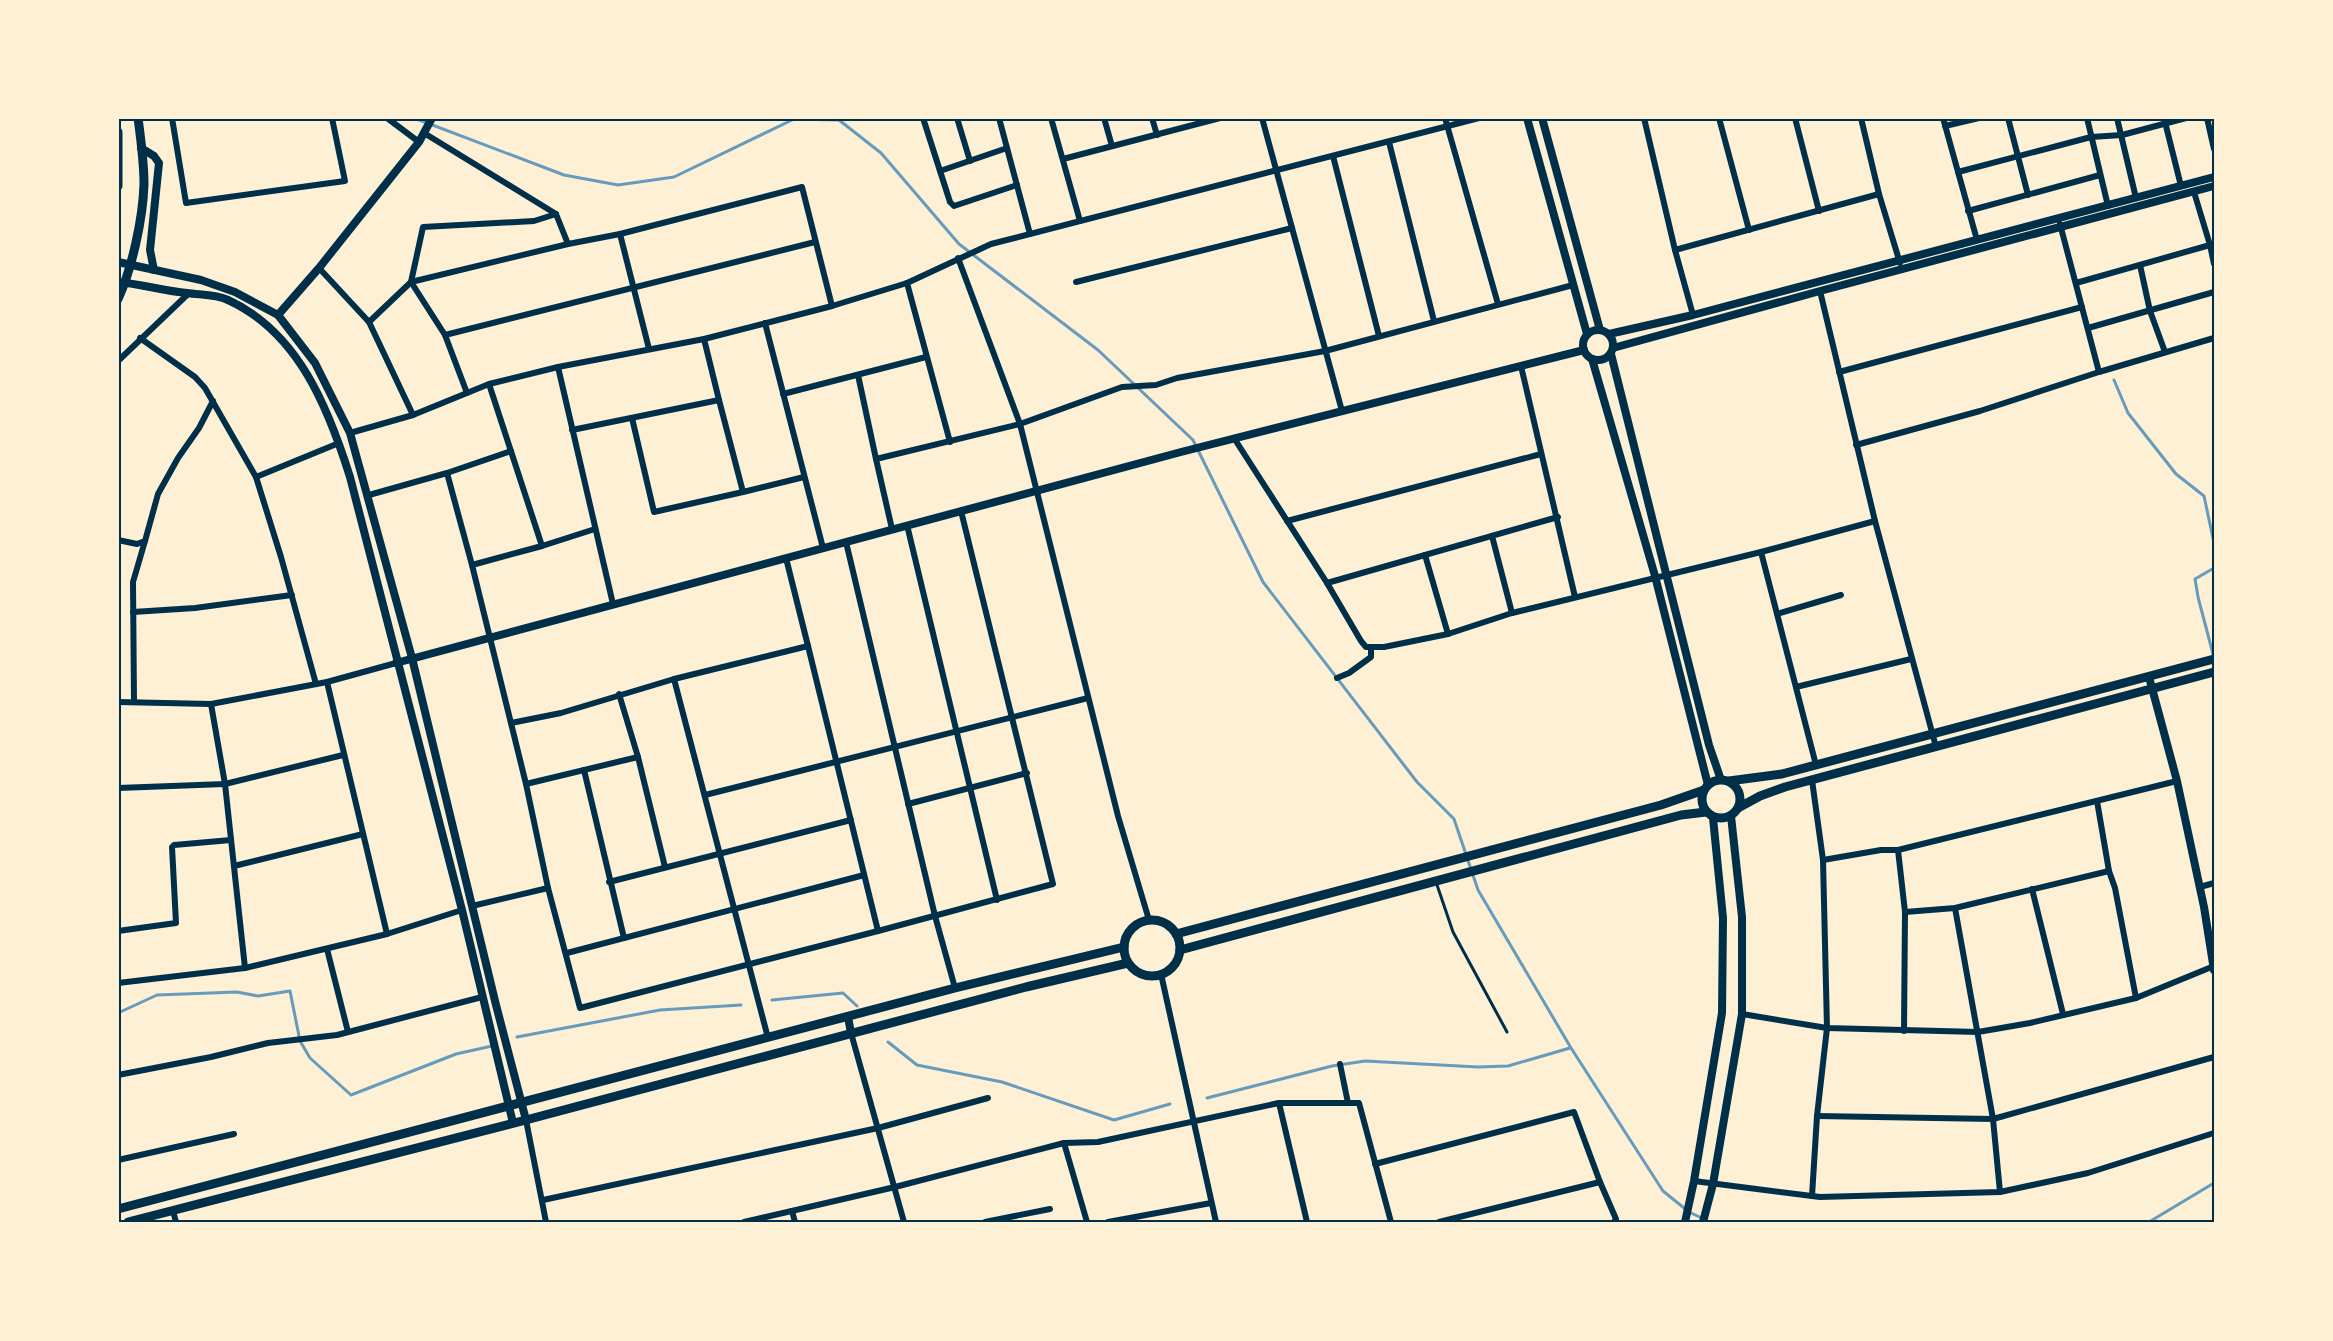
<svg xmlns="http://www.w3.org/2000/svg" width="2333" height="1341" viewBox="0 0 2333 1341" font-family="Inter,sans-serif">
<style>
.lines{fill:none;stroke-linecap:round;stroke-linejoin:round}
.stream{stroke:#669bbc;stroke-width:3}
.service{stroke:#003049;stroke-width:3}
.minor{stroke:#003049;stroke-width:6}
.tertiary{stroke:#003049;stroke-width:8}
.secondary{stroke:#003049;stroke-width:8}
.primary{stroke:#003049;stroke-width:9}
.neatline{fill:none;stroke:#003049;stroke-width:2}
</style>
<rect width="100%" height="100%" fill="#fdf0d5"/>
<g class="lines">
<!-- stream -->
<g class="stream">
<polyline points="414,118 564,175 618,185 674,177 794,119 839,120 881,153 959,244 1098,350 1193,440 1263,582 1417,782 1454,819 1478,890 1571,1048 1663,1191 1689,1212 1710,1222"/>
<polyline points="2114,380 2128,413 2176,474 2204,496 2214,543"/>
<polyline points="2213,654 2198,597 2195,579 2214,568 2214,561"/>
<polyline points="772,1000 843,993 857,1006"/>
<polyline points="118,1013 157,995 237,992 258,996 290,991 300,1041 310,1058 351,1095 456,1054 492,1046"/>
<polyline points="517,1037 660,1010 741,1005"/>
<polyline points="888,1042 917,1065 1002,1082 1114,1120 1170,1104"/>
<polyline points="1207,1098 1332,1066 1365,1061 1478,1067 1508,1066 1570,1048"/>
<polyline points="2149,1222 2214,1183"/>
</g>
<!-- service -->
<polyline class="service" points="1436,882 1453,932 1507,1032"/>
<!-- minor -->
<g class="minor">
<polyline points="172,118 186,203 345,181 332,118"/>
<polyline points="387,118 419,142"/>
<polyline points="923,118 950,202 954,206 1017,185"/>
<polyline points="957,118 970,161"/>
<polyline points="999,118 1030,234"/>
<polyline points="1051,118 1080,221"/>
<polyline points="1104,118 1112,146"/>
<polyline points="1152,118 1157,135"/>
<polyline points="1262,118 1342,411"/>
<polyline points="1445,118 1498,304"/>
<polyline points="1644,118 1675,250 1693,315"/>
<polyline points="1719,118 1749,230"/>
<polyline points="1795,118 1819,211"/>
<polyline points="1861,118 1879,194 1900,263"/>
<polyline points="1943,118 1977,240"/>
<polyline points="2008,118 2028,195"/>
<polyline points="2087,118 2108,206"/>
<polyline points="2117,118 2136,198"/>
<polyline points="2164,118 2181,186"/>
<polyline points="2207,118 2214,149"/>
<polyline points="1945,126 1979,118"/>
<polyline points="424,133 556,214"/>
<polyline points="1389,142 1434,321"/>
<polyline points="1333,156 1379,336"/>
<polyline points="1063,159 1220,118"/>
<polyline points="940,171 1007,148"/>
<polyline points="1958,172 2091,137 2122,135 2186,118"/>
<polyline points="1968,211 2100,175"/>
<polyline points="2060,224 2099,372"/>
<polyline points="568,244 556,214 534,221 423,227 411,282 445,335 815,242"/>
<polyline points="2210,245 2214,264"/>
<polyline points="1675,250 1879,194"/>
<polyline points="958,258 1020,424 1122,387 1156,385 1177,378 1325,351 1573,285"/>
<polyline points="2140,265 2150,311 2165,352"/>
<polyline points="319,268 369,322 413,415"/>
<polyline points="1076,282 1292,228"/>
<polyline points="907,283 950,442"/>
<polyline points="2076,283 2210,245 2194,192"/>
<polyline points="1820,291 1875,521 1936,747"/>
<polyline points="369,322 411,282 568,244 620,234"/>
<polyline points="765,323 823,548"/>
<polyline points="2088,328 2214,292"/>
<polyline points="445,335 467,393"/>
<polyline points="140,338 195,377 205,388 256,477 281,557 316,684"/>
<polyline points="704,339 719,400"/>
<polyline points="649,349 620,234 802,187 832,306"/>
<polyline points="118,361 188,294"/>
<polyline points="1521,366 1575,597"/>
<polyline points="558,367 613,604"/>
<polyline points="1839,372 2082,307"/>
<polyline points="858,375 876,459"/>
<polyline points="489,384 542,546 472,565 526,784 548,888 580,1008 878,931 808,646 674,679 561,713 511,723"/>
<polyline points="783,394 926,357"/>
<polyline points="632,418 654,512 743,492"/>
<polyline points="572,430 719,400 743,492 804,477"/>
<polyline points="350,433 413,415 489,384 558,367 704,339 832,306 907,283 991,244 1479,118"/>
<polyline points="1234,438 1327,583 1361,641 1366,647 1384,647 1448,634 1512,613 1761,552 1875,521"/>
<polyline points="1856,445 1980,411 2099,372 2214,338"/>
<polyline points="447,473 511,451"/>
<polyline points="256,477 339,443"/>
<polyline points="369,495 447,473 472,565"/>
<polyline points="1287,521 1541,454"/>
<polyline points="907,525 997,900"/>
<polyline points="892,529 876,459 1020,424 1118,816 1149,920"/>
<polyline points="1492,536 1512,613"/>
<polyline points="118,540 137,544 145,541 158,494 178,458 199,428 213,401"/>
<polyline points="846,542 935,916 955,988"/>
<polyline points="542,546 595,529"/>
<polyline points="1761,552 1816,765"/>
<polyline points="1425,555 1448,634"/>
<polyline points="786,558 808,646"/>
<polyline points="1327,583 1558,517"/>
<polyline points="133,612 195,608 292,595"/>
<polyline points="1777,614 1841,595"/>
<polyline points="1337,678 1349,673 1371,657 1371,648"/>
<polyline points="674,679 768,1038"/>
<polyline points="327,682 387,934"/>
<polyline points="1796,687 1911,659"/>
<polyline points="619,694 638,757 665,867"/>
<polyline points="118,702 211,704"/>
<polyline points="134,702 133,582 145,541"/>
<polyline points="584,770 624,938"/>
<polyline points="526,784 638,757"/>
<polyline points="118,788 225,784 343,755"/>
<polyline points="705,795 1088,698"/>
<polyline points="2097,801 2109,871 2115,888 2136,998"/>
<polyline points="908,804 1027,773"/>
<polyline points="1823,860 1881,850 1898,850"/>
<polyline points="234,866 363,834"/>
<polyline points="609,882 851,820"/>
<polyline points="2200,887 2214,883"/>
<polyline points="2032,889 2063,1014"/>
<polyline points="472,906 548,888"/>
<polyline points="1955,908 1993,1119 2000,1192"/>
<polyline points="1905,912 1955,908 2109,871"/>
<polyline points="118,931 176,923 172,847 174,845 231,840"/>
<polyline points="878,931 1053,884 961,511"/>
<polyline points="327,949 348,1032"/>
<polyline points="567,953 864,875"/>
<polyline points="245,968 225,784 211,704 327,682 396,663"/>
<polyline points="1161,974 1216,1222"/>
<polyline points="118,983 245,968 387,934 462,910"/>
<polyline points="1742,1014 1827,1028 1978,1032 2030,1023 2136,998 2214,966"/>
<polyline points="1904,1031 1905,912 1898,850 2177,781"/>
<polyline points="851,1033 904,1222"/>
<polyline points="1340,1064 1348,1103"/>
<polyline points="118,1075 211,1057 268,1043 337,1035 482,997"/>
<polyline points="1279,1103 1307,1222"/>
<polyline points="1817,1116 1993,1119 2214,1057"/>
<polyline points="526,1120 546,1222"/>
<polyline points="1064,1143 1098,1142 1279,1103 1359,1103 1391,1222"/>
<polyline points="118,1160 234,1134"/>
<polyline points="1375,1164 1574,1112 1600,1182"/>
<polyline points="1694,1181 1820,1197 2000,1192 2088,1173 2214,1133"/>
<polyline points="1812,1196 1817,1116 1827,1028 1823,860 1812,780"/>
<polyline points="543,1200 878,1128 988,1098"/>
<polyline points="173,1211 176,1222"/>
<polyline points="792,1211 795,1222"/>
<polyline points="744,1222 895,1187 1064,1143 1087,1222"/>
<polyline points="985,1222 1050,1209"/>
<polyline points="1108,1222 1211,1203"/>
<polyline points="1439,1222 1600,1182 1616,1219 1614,1222"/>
</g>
<!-- tertiary -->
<g class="tertiary">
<polyline points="1527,118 1587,334"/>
<polyline points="1542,118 1600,330"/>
<polyline points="141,148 154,156 159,163 150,250 154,270"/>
<polyline points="118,262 201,280 235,292 278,315 315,363 350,433 412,658 496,1005 526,1120"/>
<path d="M118,282C141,284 164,291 187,293C200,295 215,294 228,300C298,332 328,407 350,477L462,910L513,1123"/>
<polyline points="278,315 319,268 419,142 432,118"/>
<circle cx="1598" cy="345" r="15"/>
<polyline points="1609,334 1693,315 2214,177"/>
<polyline points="1613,348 1820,291 2214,186"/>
<polyline points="1611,354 1709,745 1721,780"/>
<polyline points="1592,359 1655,576 1708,785"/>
<polyline points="396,663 1181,452 1584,350"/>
<polyline points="2149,677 2177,781 2204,907 2214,970"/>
</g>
<!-- secondary -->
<g class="secondary">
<polyline points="848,1017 851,1033"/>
<polyline points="1685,1222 1694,1181 1722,1013 1723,918 1713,818"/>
<polyline points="1703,1222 1713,1184 1742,1014 1742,917 1731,816"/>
</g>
<!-- primary -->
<g class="primary">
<polyline points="118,132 118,186"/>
<path d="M118,299C132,269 143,218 144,184C144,162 141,140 138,118"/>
<circle cx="1721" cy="799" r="19"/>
<polyline points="1729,781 1782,774 2214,659"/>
<polyline points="1738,808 1760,796 1785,787 2214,672"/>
<circle cx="1152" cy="948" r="28"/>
<polyline points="1176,934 1661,805 1704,790"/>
<polyline points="1180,950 1681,815 1706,812"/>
<polyline points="118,1209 955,988 1124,947"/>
<polyline points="128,1222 526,1120 1026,987 1128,963"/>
</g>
</g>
<!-- border -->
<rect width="2333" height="1341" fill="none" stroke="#fdf0d5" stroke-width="240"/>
<rect x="120" y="120" width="2093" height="1101" class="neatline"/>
</svg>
